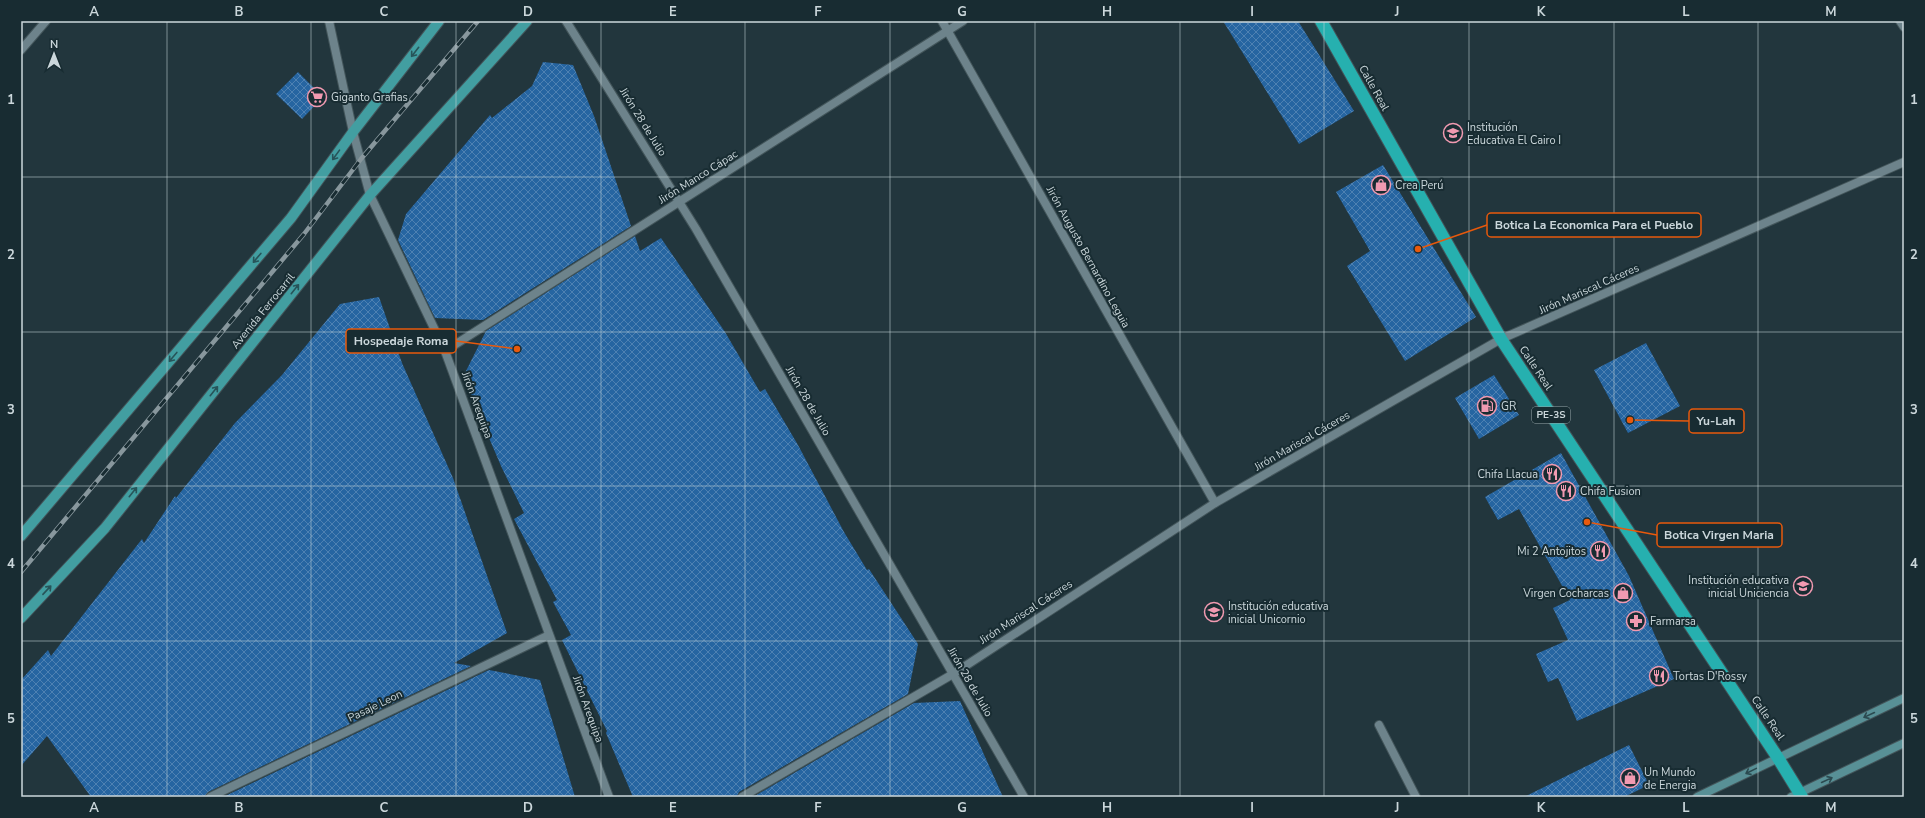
<svg xmlns="http://www.w3.org/2000/svg" width="1925" height="818" viewBox="0 0 1925 818" font-family="'Nunito Sans',sans-serif">
<style>
.building{fill:url(#building-cross-hatch)}
.lines{fill:none;stroke-linecap:round;stroke-linejoin:round}
.street-casing{stroke:#43555a;stroke-width:10}
.secondary-casing{stroke:#43555a;stroke-width:10}
.primary-casing{stroke:#43555a;stroke-width:12}
.highway-casing{stroke:#43555a;stroke-width:14}
.street{stroke:#6d838b;stroke-width:8}
.secondary{stroke:#589096;stroke-width:8}
.primary{stroke:#429ea1;stroke-width:10}
.highway{stroke:#26b0af;stroke-width:12}
.rail-casing{stroke:#88979d;stroke-width:4.5}
.rail{stroke:#182c32;stroke-width:3;stroke-dasharray:9;stroke-linecap:butt}
.oneway{stroke:#275459}
.oneway2{stroke:#2b4a50}
.grid{fill:none;stroke:#cbd7db;stroke-width:1;stroke-opacity:0.55}
.labels{text-anchor:middle;dominant-baseline:central;stroke-width:4;stroke-linejoin:round;paint-order:stroke}
.shield{fill:#182c32;stroke:#95a4a8;stroke-width:1}
.shield-label{font-size:10px;font-weight:bold;fill:#cbd7db}
.street-label{font-size:11px;fill:#cbd7db;stroke:#182c32}
.poi-label{font-size:11px;fill:#cbd7db;stroke:#182c32;text-anchor:start}
.leader{fill:none;stroke:#e8590c;stroke-width:1.5}
.callout-dot{fill:#e8590c;stroke:#182c32;stroke-width:1.5}
.callout{fill:#182c32;stroke:#e8590c;stroke-width:1.5}
.callout-label{font-size:12px;text-anchor:middle;font-weight:bold;fill:#cbd7db}
.neatline{fill:none;stroke:#cbd7db;stroke-width:1.5}
.grid-label{font-size:13px;text-anchor:middle;font-weight:bold;fill:#cbd7db}
</style>
<defs>
<pattern id="building-cross-hatch" width="8" height="8" patternUnits="userSpaceOnUse"><rect width="8" height="8" fill="#2665a1"/><path d="M0 0l8 8M0 8l8-8" fill="none" stroke="#4e81b2"/></pattern>
</defs>
<rect width="100%" height="100%" fill="#22363d"/>
<!-- building -->
<g class="building">
<polygon points="1223,21 1298,21 1354,111 1299,144"/>
<polygon points="543,62 573,65 594,116 631,226 483,320 435,318 398,240 406,214 490,115 492,118 532,86"/>
<polygon points="298,72 323,97 302,119 276,94"/>
<polygon points="1383,165 1476,317 1405,361 1347,266 1370,251 1336,192"/>
<polygon points="635,236 640,251 661,238 725,332 760,392 765,389 798,445 844,532 867,570 869,569 918,644 908,694 739,792 737,797 633,797 606,733 607,731 562,640 571,635 553,602 557,600 514,519 524,513 501,466 463,377 486,331"/>
<polygon points="379,297 402,363 453,478 507,633 454,663 471,666 208,792 205,797 91,797 47,736 21,766 21,680 48,650 51,656 142,539 144,543 175,496 176,498 235,423 282,375 340,304"/>
<polygon points="1646,343 1680,406 1628,433 1594,370"/>
<polygon points="1494,375 1519,415 1479,439 1455,398"/>
<polygon points="1561,453 1629,576 1674,679 1577,721 1558,678 1548,682 1536,654 1568,640 1553,608 1570,600 1519,509 1498,520 1485,497"/>
<polygon points="489,670 540,680 575,797 223,797"/>
<polygon points="960,701 1003,797 753,797 914,703"/>
<polygon points="1629,745 1649,785 1624,797 1524,797"/>
</g>
<g class="lines">
<defs>
<g id="street">
<polyline points="329,21 353,132 370,195 445,351 609,797"/>
<polyline points="566,21 696,229 1024,797"/>
<polyline points="942,21 1215,503"/>
<polyline points="1900,21 1904,27"/>
<polyline points="21,50 46,21"/>
<polyline points="445,351 963,21"/>
<polyline points="1379,725 1416,797"/>
<polyline points="210,797 549,635"/>
<polyline points="742,797 953,674 1215,503 1501,339 1904,162"/>
</g>
<g id="secondary">
<polyline points="1697,797 1904,698"/>
<polyline points="1791,797 1904,743"/>
</g>
<g id="primary">
<polyline points="21,536 291,218 353,132 439,21"/>
<polyline points="21,618 105,528 370,195 527,21"/>
</g>
<polyline id="highway" points="1321,21 1501,339 1778,758 1802,797"/>
</defs>
<!-- street casing -->
<use href="#street" class="street-casing"/>
<!-- secondary casing -->
<use href="#secondary" class="secondary-casing"/>
<!-- primary casing -->
<use href="#primary" class="primary-casing"/>
<!-- highway casing -->
<use href="#highway" class="highway-casing"/>
<!-- street -->
<use href="#street" class="street"/>
<!-- secondary -->
<use href="#secondary" class="secondary"/>
<!-- primary -->
<use href="#primary" class="primary"/>
<!-- highway -->
<use href="#highway" class="highway"/>
<defs>
<polyline id="rail" points="21,572 304,234 361,159 478,21"/>
</defs>
<!-- rail casing -->
<use href="#rail" class="rail-casing"/>
<!-- rail -->
<use href="#rail" class="rail"/>
</g>
<!-- one-way arrows -->
<defs><path id="oneway-shaft" d="M-6 0H5M1.5-3L5.5 0L1.5 3" fill="none" stroke-width="1.6" stroke-linecap="round" stroke-linejoin="round"/></defs>
<g class="oneway">
<use href="#oneway-shaft" transform="translate(415 52) rotate(128)"/>
<use href="#oneway-shaft" transform="translate(336 155) rotate(126)"/>
<use href="#oneway-shaft" transform="translate(257 258) rotate(130)"/>
<use href="#oneway-shaft" transform="translate(295 289) rotate(-51)"/>
<use href="#oneway-shaft" transform="translate(173 357) rotate(130)"/>
<use href="#oneway-shaft" transform="translate(214 391) rotate(-51)"/>
<use href="#oneway-shaft" transform="translate(133 492) rotate(-51)"/>
<use href="#oneway-shaft" transform="translate(47 590) rotate(-47)"/>
</g>
<g class="oneway2">
<use href="#oneway-shaft" transform="translate(1869 715) rotate(155)"/>
<use href="#oneway-shaft" transform="translate(1751 771) rotate(154)"/>
<use href="#oneway-shaft" transform="translate(1827 780) rotate(-25)"/>
</g>
<!-- grid -->
<path class="grid" d="M167,21V797M311,21V797M456,21V797M601,21V797M745,21V797M890,21V797M1035,21V797M1180,21V797M1324,21V797M1469,21V797M1614,21V797M1758,21V797M21,177H1904M21,332H1904M21,486H1904M21,641H1904"/>
<!-- icons -->
<defs>
<symbol id="supermarket-ring" viewBox="-11 -11 22 22"><circle r="9.5" fill="#182c32" stroke="#f19ab1" stroke-width="1.5"/><path d="M-6-5.5h2.5l.6 2H6L4.5 2H-2.5L-4.4-4H-6ZM-1.5 3.2a1.3 1.3 0 1 0 .1 0ZM3 3.2a1.3 1.3 0 1 0 .1 0Z" fill="#f19ab1"/></symbol>
<symbol id="school-ring" viewBox="-11 -11 22 22"><circle r="9.5" fill="#182c32" stroke="#f19ab1" stroke-width="1.5"/><path d="M0-5L7-2L0 1L-7-2ZM-4 1L0 2.5L4 1V4Q0 6-4 4Z" fill="#f19ab1"/></symbol>
<symbol id="shop-ring" viewBox="-11 -11 22 22"><circle r="9.5" fill="#182c32" stroke="#f19ab1" stroke-width="1.5"/><path d="M-5-2.5h2.3a2.7 3.5 0 0 1 5.4 0H5L5.5 6h-11ZM-1.5-2.5h3a1.5 2.3 0 0 0-3 0Z" fill="#f19ab1"/></symbol>
<symbol id="fuel-ring" viewBox="-11 -11 22 22"><circle r="9.5" fill="#182c32" stroke="#f19ab1" stroke-width="1.5"/><path d="M-5.5-6h7V0h2V4h1.3V-2.5L3-4.5l.8-.8L6-3V5H2.5V1h-1V6h-7ZM-4.2-4.7v3.2H.2V-4.7Z" fill="#f19ab1"/></symbol>
<symbol id="restaurant-ring" viewBox="-11 -11 22 22"><circle r="9.5" fill="#182c32" stroke="#f19ab1" stroke-width="1.5"/><path d="M-5-6h1v4h1v-4h1v4h1v-4h1v5L-1.5 .5V6h-2V.5L-5-1ZM5-6V6H3V1.5H1.5Q1.5-4 5-6Z" fill="#f19ab1"/></symbol>
<symbol id="pharmacy-ring" viewBox="-11 -11 22 22"><circle r="9.5" fill="#182c32" stroke="#f19ab1" stroke-width="1.5"/><path d="M-2-6h4v4h4v4h-4v4h-4v-4h-4v-4h4Z" fill="#f19ab1"/></symbol>
</defs>
<g fill-rule="evenodd">
<use href="#supermarket-ring" x="306" y="86" width="22" height="22"/>
<use href="#school-ring" x="1442" y="122" width="22" height="22"/>
<use href="#shop-ring" x="1370" y="174" width="22" height="22"/>
<use href="#fuel-ring" x="1476" y="395" width="22" height="22"/>
<use href="#restaurant-ring" x="1541" y="463" width="22" height="22"/>
<use href="#restaurant-ring" x="1555" y="480" width="22" height="22"/>
<use href="#restaurant-ring" x="1589" y="540" width="22" height="22"/>
<use href="#school-ring" x="1792" y="575" width="22" height="22"/>
<use href="#shop-ring" x="1612" y="582" width="22" height="22"/>
<use href="#school-ring" x="1203" y="601" width="22" height="22"/>
<use href="#pharmacy-ring" x="1625" y="610" width="22" height="22"/>
<use href="#restaurant-ring" x="1648" y="665" width="22" height="22"/>
<use href="#shop-ring" x="1619" y="767" width="22" height="22"/>
</g>
<g class="labels">
<!-- shield labels -->
<rect class="shield" x="1532" y="407" width="38" height="16" rx="3"/>
<g class="shield-label">
<text x="1551" y="415">PE-3S</text>
</g>
<!-- street labels -->
<g class="street-label">
<text transform="translate(1374 88) rotate(61)">Calle Real</text>
<text transform="translate(643 122) rotate(58)">Jirón 28 de Julio</text>
<text transform="translate(698 177) rotate(-32)">Jirón Manco Cápac</text>
<text transform="translate(1088 257) rotate(61)">Jirón Augusto Bernardino Leguia</text>
<text transform="translate(1589 289) rotate(-24)">Jirón Mariscal Cáceres</text>
<text transform="translate(263 311) rotate(-51)">Avenida Ferrocarril</text>
<text transform="translate(1536 368) rotate(56)">Calle Real</text>
<text transform="translate(808 401) rotate(60)">Jirón 28 de Julio</text>
<text transform="translate(477 405) rotate(70)">Jirón Arequipa</text>
<text transform="translate(1302 441) rotate(-30)">Jirón Mariscal Cáceres</text>
<text transform="translate(1026 612) rotate(-33)">Jirón Mariscal Cáceres</text>
<text transform="translate(970 682) rotate(60)">Jirón 28 de Julio</text>
<text transform="translate(375 706) rotate(-26)">Pasaje Leon</text>
<text transform="translate(588 709) rotate(70)">Jirón Arequipa</text>
<text transform="translate(1768 718) rotate(56)">Calle Real</text>
</g>
<!-- poi labels -->
<g class="poi-label">
<text x="331" y="97">Giganto Grafias</text>
<text x="1467" y="127">Institución<tspan x="1467" dy="13">Educativa El Cairo I</tspan></text>
<text x="1395" y="185">Crea Perú</text>
<text x="1501" y="406">GR</text>
<text x="1538" y="474" text-anchor="end">Chifa Llacua</text>
<text x="1580" y="491">Chifa Fusion</text>
<text x="1586" y="551" text-anchor="end">Mi 2 Antojitos</text>
<text x="1789" y="580" text-anchor="end">Institución educativa<tspan x="1789" dy="13">inicial Uniciencia</tspan></text>
<text x="1609" y="593" text-anchor="end">Virgen Cocharcas</text>
<text x="1228" y="606">Institución educativa<tspan x="1228" dy="13">inicial Unicornio</tspan></text>
<text x="1650" y="621">Farmarsa</text>
<text x="1673" y="676">Tortas D'Rossy</text>
<text x="1644" y="772">Un Mundo<tspan x="1644" dy="13">de Energia</tspan></text>
</g>
</g>
<!-- callouts -->
<path class="leader" d="M1418 249L1487 225M517 349L456 341M1630 420L1689 421M1587 522L1657 535"/>
<g class="callout-dot">
<circle cx="1418" cy="249" r="4"/>
<circle cx="517" cy="349" r="4"/>
<circle cx="1630" cy="420" r="4"/>
<circle cx="1587" cy="522" r="4"/>
</g>
<g class="callout">
<rect x="1487" y="213" width="214" height="24" rx="4"/>
<rect x="346" y="329" width="110" height="24" rx="4"/>
<rect x="1689" y="409" width="55" height="24" rx="4"/>
<rect x="1657" y="523" width="125" height="24" rx="4"/>
</g>
<g class="callout-label">
<text x="1594" y="229">Botica La Economica Para el Pueblo</text>
<text x="401" y="345">Hospedaje Roma</text>
<text x="1716" y="425">Yu-Lah</text>
<text x="1719" y="539">Botica Virgen Maria</text>
</g>
<!-- border -->
<rect width="1925" height="818" fill="none" stroke="#182c32" stroke-width="44"/>
<!-- north arrow -->
<g transform="translate(54 54)" stroke="#182c32" stroke-width="3" paint-order="stroke">
<path d="M0-3L7 15L0 10L-7 15Z" fill="#cbd7db"/>
<text y="-6" font-size="11" font-weight="bold" text-anchor="middle" fill="#cbd7db">N</text>
</g>
<rect x="22" y="22" width="1881" height="774" class="neatline"/>
<g class="grid-label">
<text x="94" y="16">A</text>
<text x="239" y="16">B</text>
<text x="384" y="16">C</text>
<text x="528" y="16">D</text>
<text x="673" y="16">E</text>
<text x="818" y="16">F</text>
<text x="962" y="16">G</text>
<text x="1107" y="16">H</text>
<text x="1252" y="16">I</text>
<text x="1397" y="16">J</text>
<text x="1541" y="16">K</text>
<text x="1686" y="16">L</text>
<text x="1831" y="16">M</text>
<text x="11" y="104">1</text>
<text x="1914" y="104">1</text>
<text x="11" y="259">2</text>
<text x="1914" y="259">2</text>
<text x="11" y="414">3</text>
<text x="1914" y="414">3</text>
<text x="11" y="568">4</text>
<text x="1914" y="568">4</text>
<text x="11" y="723">5</text>
<text x="1914" y="723">5</text>
<text x="94" y="812">A</text>
<text x="239" y="812">B</text>
<text x="384" y="812">C</text>
<text x="528" y="812">D</text>
<text x="673" y="812">E</text>
<text x="818" y="812">F</text>
<text x="962" y="812">G</text>
<text x="1107" y="812">H</text>
<text x="1252" y="812">I</text>
<text x="1397" y="812">J</text>
<text x="1541" y="812">K</text>
<text x="1686" y="812">L</text>
<text x="1831" y="812">M</text>
</g>
</svg>
